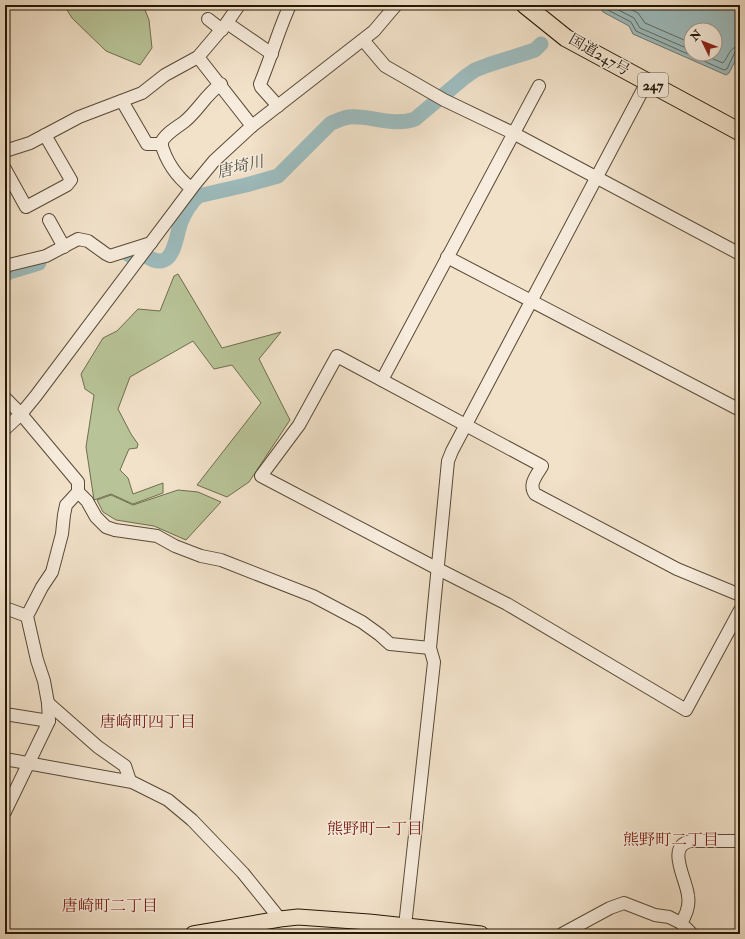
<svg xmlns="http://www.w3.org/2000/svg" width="745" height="939" viewBox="0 0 745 939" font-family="'IM FELL Double Pica','Noto Serif JP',serif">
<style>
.green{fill:#b8c498;stroke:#6e6e4e}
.water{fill:#9dbcbe;stroke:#6d7a74;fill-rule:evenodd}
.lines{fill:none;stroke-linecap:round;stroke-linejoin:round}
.shore{stroke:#606a62;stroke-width:1}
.river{stroke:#9dbcbe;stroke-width:15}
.minor-casing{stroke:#584a36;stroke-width:14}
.major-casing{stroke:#241705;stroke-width:17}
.highway-casing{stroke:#241705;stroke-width:19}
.minor{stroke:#f7ecdd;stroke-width:12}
.major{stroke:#f2e2ca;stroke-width:15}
.highway{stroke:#f2e2ca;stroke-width:17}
.labels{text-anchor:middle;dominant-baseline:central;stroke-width:3;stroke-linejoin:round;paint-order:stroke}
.shield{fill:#f7ecdd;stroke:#635746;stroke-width:1}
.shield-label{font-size:14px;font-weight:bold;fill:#241705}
.street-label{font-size:15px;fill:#241705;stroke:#f7ecdd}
.water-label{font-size:16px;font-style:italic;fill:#4e5146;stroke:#f7ecdd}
.neighbourhood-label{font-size:16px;fill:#7a1f14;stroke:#f7ecdd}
</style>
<rect width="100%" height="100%" fill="#f2e2ca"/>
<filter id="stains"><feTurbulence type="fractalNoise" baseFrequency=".005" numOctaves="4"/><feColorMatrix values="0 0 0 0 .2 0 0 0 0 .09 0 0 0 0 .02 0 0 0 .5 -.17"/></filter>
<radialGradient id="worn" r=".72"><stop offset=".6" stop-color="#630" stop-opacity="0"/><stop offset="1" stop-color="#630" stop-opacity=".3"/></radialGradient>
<!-- green -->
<g class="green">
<polygon points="64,5 143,5 149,20 152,48 140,65 106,51 72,18"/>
<polygon points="178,274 222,348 281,332 259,359 290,420 249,482 227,497 197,485 261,403 232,365 214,369 193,341 130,377 118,409 131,434 138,444 137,448 129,449 120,470 128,478 133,494 163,483 163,493 133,504 111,494 94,500 86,447 94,395 85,389 81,374 103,338 117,331 138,309 160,311 174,276"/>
<polygon points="178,490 198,492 221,502 186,540 154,526 116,520 103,512 97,500 111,495 133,505"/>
</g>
<!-- water -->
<path class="water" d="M599,5H740V52L729,73L726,75L633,34L629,26L603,12ZM691,30H715V54H691Z"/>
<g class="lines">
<!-- shore -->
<g class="shore">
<polyline points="603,5 606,9 631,22 636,31 724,70 727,69 735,52 740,51"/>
<polyline points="609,5 634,18 640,28 691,50"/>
<polyline points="622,5 638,13 645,23 691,43"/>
<path d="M701,54L723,63C729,56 729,47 740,46"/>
</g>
<!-- river -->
<g class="river">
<path d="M129,255L139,252C146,256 156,264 164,260C175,256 177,232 181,222C185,212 191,203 198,196L246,185L278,176L331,123C337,121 342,118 349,117C371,115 393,127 415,119L465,77L475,70L488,65L535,50L541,44"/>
<polyline points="5,275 9,272 39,263"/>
</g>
<defs>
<g id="minor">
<polyline points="208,19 222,30"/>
<polyline points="227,23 272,54"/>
<polyline points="363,40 385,66 444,100 513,133 740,254"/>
<polyline points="198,57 252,126"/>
<polyline points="122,101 147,144 162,144"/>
<path d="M278,106L261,87L260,84C271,58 278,31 290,5"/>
<polyline points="5,151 30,143 79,117 142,93 165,75 198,57 226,24 239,5"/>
<polyline points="5,169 26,207 67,185 71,180 45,135"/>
<path d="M191,188C177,177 166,161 161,143C165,134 176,128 184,122C198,111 206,94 221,84"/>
<polyline points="49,220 64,247"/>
<polyline points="447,257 740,410"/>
<polyline points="5,268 9,265 46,256 78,239 88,241 106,254 110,256 151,243"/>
<polyline points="382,380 539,86"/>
<polyline points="5,398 21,414 78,482 78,492 66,505 64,515 62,534 52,572 42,587 27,616 37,660 44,681 48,703 49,721 5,812"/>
<polyline points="5,429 21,414 35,397 195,184 214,161 252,126 374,31 396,5"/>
<polyline points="78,492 87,501 96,517 106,527 115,530 157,536 175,546 201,556 221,560 313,596 362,622 380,635 390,644 430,648"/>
<path d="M740,595L677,569L535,494C528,484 537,475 542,466L337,356L299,425L261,476L438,569L507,604L686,710L740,610"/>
<polyline points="5,608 27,616"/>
<polyline points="48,703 98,747 125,766 130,781"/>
<polyline points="5,714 49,721"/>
<polyline points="5,759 132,782 168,800 192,820 243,873 280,919"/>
<path d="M681,923C686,915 690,906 688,896C687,880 665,846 691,841H740"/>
<polyline points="405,926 434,662 430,648 448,461 452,451 647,82"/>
<polyline points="562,934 610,908 624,903 655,915 669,917 681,923 692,934"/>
</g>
<polyline id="major" points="193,934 280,919 298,917 369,922 481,934"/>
<polyline id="highway" points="525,5 566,38 740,132"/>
</defs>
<!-- minor casing -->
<use href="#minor" class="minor-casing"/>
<!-- major casing -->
<use href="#major" class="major-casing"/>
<!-- highway casing -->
<use href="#highway" class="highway-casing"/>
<!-- minor -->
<use href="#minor" class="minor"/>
<!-- major -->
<use href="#major" class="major"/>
<!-- highway -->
<use href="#highway" class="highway"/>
</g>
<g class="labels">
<!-- shield labels -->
<rect class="shield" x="638" y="73" width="30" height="24" rx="3"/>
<g class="shield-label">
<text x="653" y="85">247</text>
</g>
<!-- street labels -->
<g class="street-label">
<text transform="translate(599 55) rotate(30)">国道247号</text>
</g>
<!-- water labels -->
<g class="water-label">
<text transform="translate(240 167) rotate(-14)">唐埼川</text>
</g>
<!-- neighbourhood labels -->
<g class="neighbourhood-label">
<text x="148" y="722">唐崎町四丁目</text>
<text x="375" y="829">熊野町一丁目</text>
<text x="671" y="840">熊野町二丁目</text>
<text x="110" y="906">唐崎町二丁目</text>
</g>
</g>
<!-- margin -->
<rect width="745" height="939" fill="none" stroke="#f2e2ca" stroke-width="20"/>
<rect x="6" y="6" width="733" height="927" fill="none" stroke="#241705" stroke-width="2"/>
<rect x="10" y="10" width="725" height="919" fill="none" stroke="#241705"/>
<!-- north arrow -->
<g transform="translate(703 42) rotate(313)"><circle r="19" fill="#f7ecdd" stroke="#a39787"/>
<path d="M0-3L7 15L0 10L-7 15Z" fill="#8f2418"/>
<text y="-6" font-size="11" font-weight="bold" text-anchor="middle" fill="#241705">N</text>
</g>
<rect width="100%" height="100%" filter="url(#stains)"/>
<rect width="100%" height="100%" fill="url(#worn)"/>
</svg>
